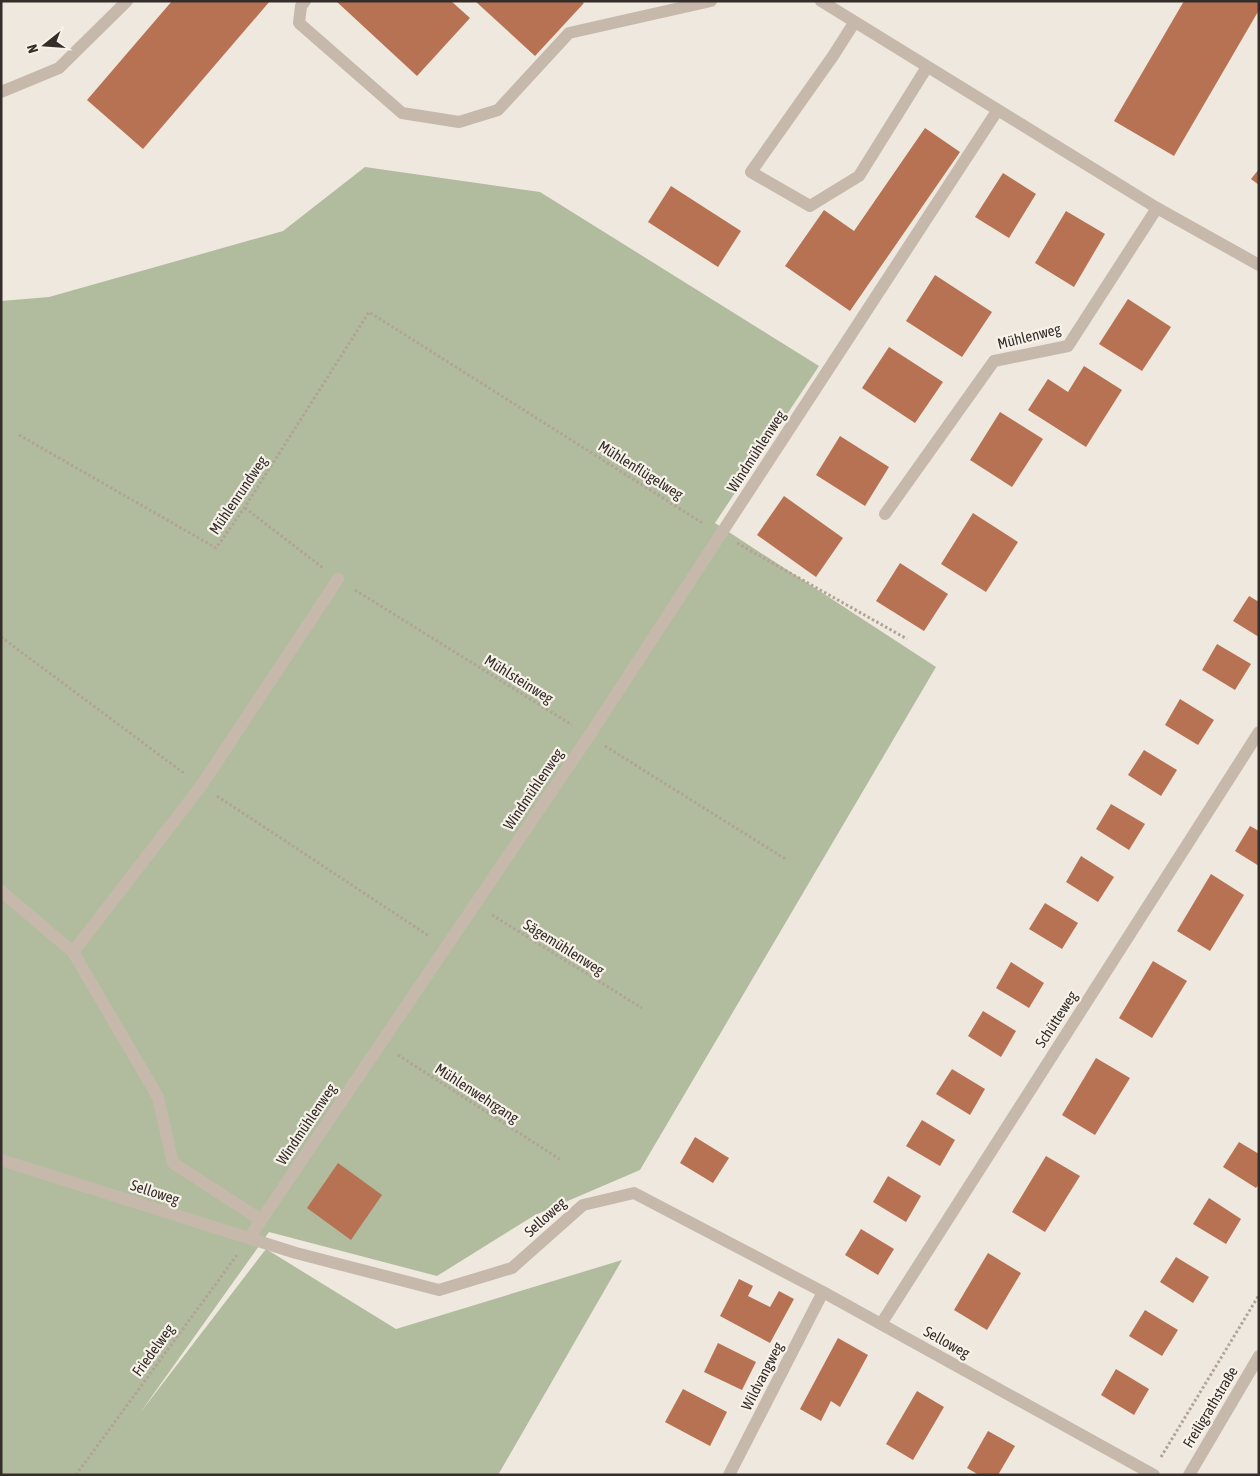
<svg xmlns="http://www.w3.org/2000/svg" width="1260" height="1476" viewBox="0 0 1260 1476" font-family="'Asap Condensed',sans-serif">
<style>
.green{fill:#b1bc9f}
.building{fill:#b77254}
.lines{fill:none;stroke-linecap:round;stroke-linejoin:round}
.path{stroke:#b1a395;stroke-width:3;stroke-dasharray:2.5 2.5;stroke-linecap:butt}
.minor{stroke:#c6b9ab;stroke-width:12}
.labels{text-anchor:middle;dominant-baseline:central;stroke-width:4.5;stroke-linejoin:round;paint-order:stroke}
.street-label{font-size:15px;fill:#352d29;stroke:#f7f2e9}
</style>
<rect width="100%" height="100%" fill="#efe8de"/>
<!-- green -->
<polygon class="green" points="365,167 540,192 819,366 715,523 936,667 640,1170 535,1215 437,1276 269,1232 140,1413 266,1249 396,1329 622,1260 498,1475 1,1475 1,301 49,297 283,231"/>
<!-- building -->
<g class="building">
<polygon points="172,1 270,1 143,149 87,100"/>
<polygon points="336,1 451,1 470,18 417,76"/>
<polygon points="475,1 581,1 584,3 535,56"/>
<polygon points="1184,1 1259,1 1259,10 1174,156 1114,121"/>
<polygon points="925,128 960,152 850,311 785,266 824,210 854,231"/>
<polygon points="1259,169 1259,185 1251,179"/>
<polygon points="1003,173 1036,194 1009,238 975,217"/>
<polygon points="671,186 741,231 718,267 648,222"/>
<polygon points="1066,211 1105,234 1074,287 1035,263"/>
<polygon points="935,275 992,312 962,357 906,321"/>
<polygon points="1128,299 1171,327 1142,371 1099,344"/>
<polygon points="889,347 943,382 915,423 862,388"/>
<polygon points="1084,366 1122,390 1086,447 1028,410 1048,379 1068,392"/>
<polygon points="1000,412 1043,439 1012,487 970,460"/>
<polygon points="840,436 889,467 865,506 816,475"/>
<polygon points="784,496 843,538 816,577 757,535"/>
<polygon points="973,513 1018,542 986,592 941,564"/>
<polygon points="900,563 948,594 924,631 876,601"/>
<polygon points="1249,596 1259,602 1259,637 1233,621"/>
<polygon points="1217,644 1251,664 1235,690 1202,670"/>
<polygon points="1180,699 1214,720 1198,745 1165,725"/>
<polygon points="1144,750 1177,770 1161,796 1128,775"/>
<polygon points="1111,804 1145,824 1129,850 1096,829"/>
<polygon points="1250,826 1259,831 1259,866 1235,851"/>
<polygon points="1081,856 1114,877 1098,902 1066,882"/>
<polygon points="1211,874 1244,895 1210,951 1177,931"/>
<polygon points="1045,903 1078,923 1062,949 1029,929"/>
<polygon points="1153,961 1187,981 1152,1038 1119,1018"/>
<polygon points="1011,962 1044,983 1029,1008 996,988"/>
<polygon points="983,1011 1016,1031 1001,1057 968,1036"/>
<polygon points="1096,1058 1130,1078 1095,1135 1062,1115"/>
<polygon points="952,1069 985,1089 970,1115 936,1094"/>
<polygon points="922,1120 955,1140 940,1166 906,1146"/>
<polygon points="695,1137 729,1158 713,1183 680,1163"/>
<polygon points="1239,1142 1259,1154 1259,1184 1256,1188 1223,1167"/>
<polygon points="1046,1156 1080,1176 1045,1232 1012,1212"/>
<polygon points="338,1163 382,1195 351,1240 307,1208"/>
<polygon points="888,1176 921,1196 906,1222 873,1202"/>
<polygon points="1209,1198 1241,1219 1226,1244 1193,1224"/>
<polygon points="861,1229 894,1249 878,1275 845,1255"/>
<polygon points="988,1253 1021,1273 987,1330 954,1310"/>
<polygon points="1176,1257 1209,1277 1193,1303 1160,1282"/>
<polygon points="739,1279 753,1286 748,1296 770,1307 779,1291 794,1299 770,1343 720,1316"/>
<polygon points="1145,1310 1178,1330 1162,1356 1129,1336"/>
<polygon points="838,1338 868,1355 840,1407 831,1401 821,1421 800,1409"/>
<polygon points="718,1343 756,1362 742,1390 704,1372"/>
<polygon points="1116,1369 1149,1389 1134,1415 1101,1395"/>
<polygon points="683,1389 727,1412 710,1446 665,1422"/>
<polygon points="917,1391 944,1407 913,1460 886,1444"/>
<polygon points="988,1431 1015,1446 998,1475 979,1475 967,1468"/>
</g>
<g class="lines">
<!-- path -->
<g class="path">
<polyline points="19,435 216,548 245,507 369,312 704,524"/>
<polyline points="245,508 323,568"/>
<polyline points="737,543 907,639"/>
<polyline points="355,590 572,725"/>
<polyline points="1,637 185,774"/>
<polyline points="605,746 787,860"/>
<polyline points="217,796 429,936"/>
<polyline points="492,915 642,1008"/>
<polyline points="398,1055 561,1160"/>
<polyline points="1161,1457 1259,1295"/>
<polyline points="76,1475 237,1255"/>
</g>
<!-- minor -->
<g class="minor">
<polyline points="305,1 301,6 299,23 402,113 459,122 498,110 569,33 711,1"/>
<polyline points="821,1 1157,208 1259,265"/>
<polyline points="854,23 833,56 751,172 810,206 859,176 927,67"/>
<polyline points="1,92 59,68 127,1"/>
<polyline points="885,514 994,361 1068,346 1157,208"/>
<polyline points="1,891 73,952 158,1097 173,1163 261,1220"/>
<polyline points="73,952 201,786 338,579"/>
<polyline points="1,1160 296,1253 439,1290 512,1268 583,1205 634,1193 823,1292 1154,1475"/>
<polyline points="249,1238 589,736 997,111"/>
<polyline points="881,1324 1259,732"/>
<polyline points="729,1475 823,1292"/>
<polyline points="1189,1475 1259,1356"/>
</g>
</g>
<g class="labels">
<!-- street labels -->
<g class="street-label">
<text transform="translate(1029 336) rotate(-14)">Mühlenweg</text>
<text transform="translate(756 451) rotate(-57)">Windmühlenweg</text>
<text transform="translate(641 470) rotate(32)">Mühlenflügelweg</text>
<text transform="translate(238 495) rotate(-56)">Mühlenrundweg</text>
<text transform="translate(519 679) rotate(32)">Mühlsteinweg</text>
<text transform="translate(533 789) rotate(-56)">Windmühlenweg</text>
<text transform="translate(564 947) rotate(32)">Sägemühlenweg</text>
<text transform="translate(1056 1019) rotate(-57)">Schütteweg</text>
<text transform="translate(477 1093) rotate(33)">Mühlenwehrgang</text>
<text transform="translate(306 1124) rotate(-56)">Windmühlenweg</text>
<text transform="translate(155 1192) rotate(18)">Selloweg</text>
<text transform="translate(545 1217) rotate(-42)">Selloweg</text>
<text transform="translate(947 1342) rotate(29)">Selloweg</text>
<text transform="translate(153 1350) rotate(-54)">Friedelweg</text>
<text transform="translate(762 1376) rotate(-63)">Wildvangweg</text>
<text transform="translate(1210 1407) rotate(-59)">Freiligrathstraße</text>
</g>
</g>
<!-- border -->
<rect width="1260" height="1476" fill="none" stroke="#352d29" stroke-width="5"/>
<!-- north arrow -->
<g transform="translate(45 45) rotate(253)" stroke="#f7f2e9" stroke-width="4" paint-order="stroke">
<path d="M0-4L9 19L0 12L-9 19Z" fill="#352d29"/>
<text y="-8" font-size="14" font-weight="bold" text-anchor="middle" fill="#352d29">N</text>
</g>
</svg>
